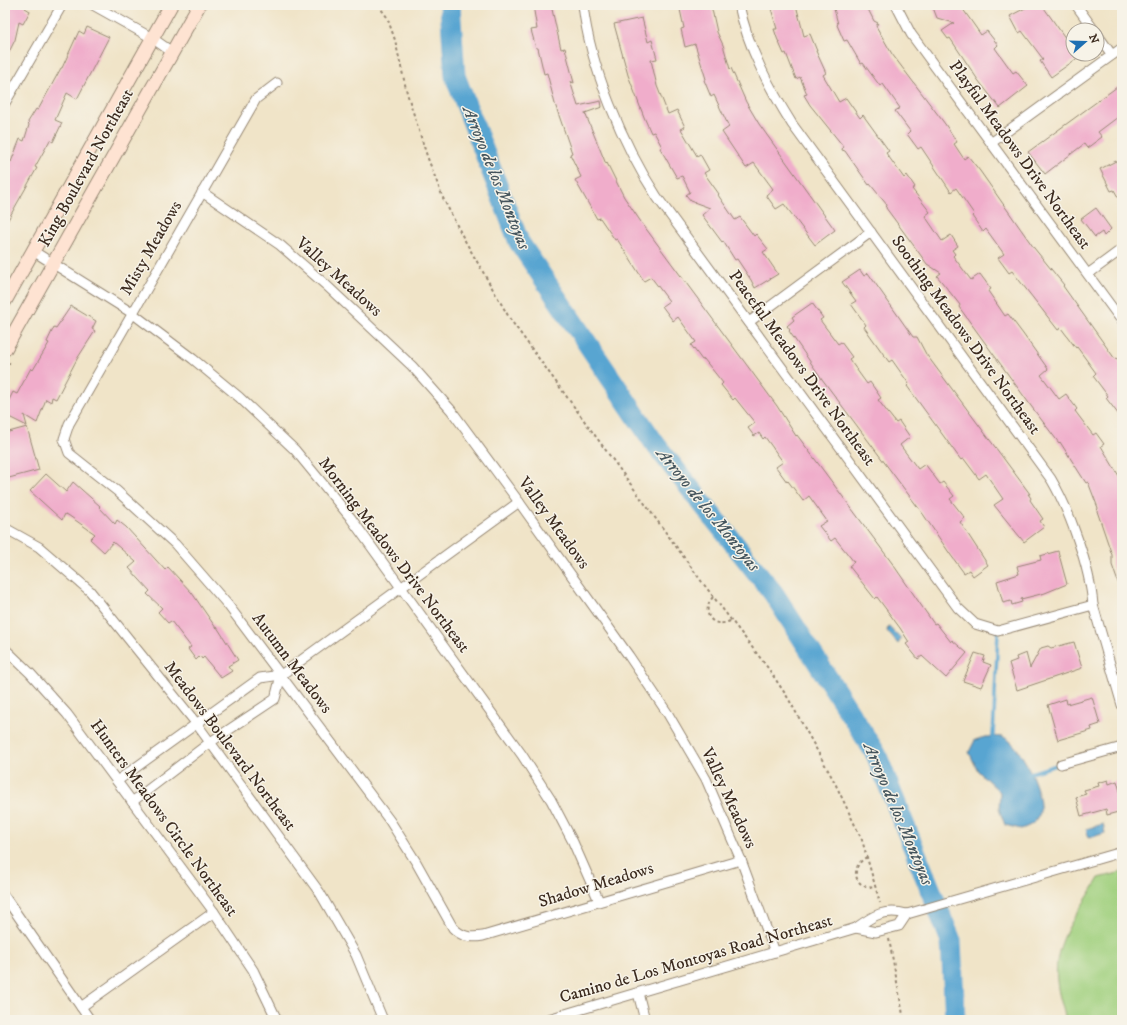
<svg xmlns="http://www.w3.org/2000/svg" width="1127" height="1025" viewBox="0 0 1127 1025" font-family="'IM FELL DW Pica',serif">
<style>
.green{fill:#a0d07e;stroke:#6e7d4e}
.water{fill:#58a5d1;stroke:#4a6878}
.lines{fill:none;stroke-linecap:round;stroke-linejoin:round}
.stream{stroke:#58a5d1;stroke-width:3.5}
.river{stroke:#58a5d1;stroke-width:21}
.building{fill:#f0adcb}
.street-casing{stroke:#968773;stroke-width:11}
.secondary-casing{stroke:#968773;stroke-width:15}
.path{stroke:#968773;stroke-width:2;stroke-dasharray:3 3;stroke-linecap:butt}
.street{stroke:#fff;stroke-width:9}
.secondary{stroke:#fee3d2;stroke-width:13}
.labels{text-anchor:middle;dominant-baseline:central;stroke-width:3;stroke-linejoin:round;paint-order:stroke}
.street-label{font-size:17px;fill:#3b2a1e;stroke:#f7f3e8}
.water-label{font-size:18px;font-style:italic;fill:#45555d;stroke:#f7f3e8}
</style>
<rect width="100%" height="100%" fill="#f7f3e8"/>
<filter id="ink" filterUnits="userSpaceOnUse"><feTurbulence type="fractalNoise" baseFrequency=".025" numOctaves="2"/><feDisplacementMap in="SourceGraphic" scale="8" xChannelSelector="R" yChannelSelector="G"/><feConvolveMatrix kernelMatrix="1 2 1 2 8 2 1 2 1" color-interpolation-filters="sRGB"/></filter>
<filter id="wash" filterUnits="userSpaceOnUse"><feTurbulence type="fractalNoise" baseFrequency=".012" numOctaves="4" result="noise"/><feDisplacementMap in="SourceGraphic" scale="16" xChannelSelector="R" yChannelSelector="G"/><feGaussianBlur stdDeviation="0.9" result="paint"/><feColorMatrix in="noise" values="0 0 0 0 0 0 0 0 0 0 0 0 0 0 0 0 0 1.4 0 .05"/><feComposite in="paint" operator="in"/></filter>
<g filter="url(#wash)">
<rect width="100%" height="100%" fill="#f0e4c8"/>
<!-- green -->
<path class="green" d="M1122,872V1020H1066C1063,1007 1058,994 1057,981C1052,940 1080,912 1099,878Z"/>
<!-- water -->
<g class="water">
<path d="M888,627L891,628C893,634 899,635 901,639L898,644L887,631Z"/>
<path d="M985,737C990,737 998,736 1003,737C1021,742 1046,799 1039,815C1035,824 1029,826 1021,829L1005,825L999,809L1000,792L978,771L969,752L975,740Z"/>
<polygon points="1103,824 1105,833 1089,838 1086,829"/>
</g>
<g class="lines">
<!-- stream -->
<g class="stream">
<polyline points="993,737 998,632"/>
<polyline points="1030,773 1060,764"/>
</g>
<!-- river -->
<polyline class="river" points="450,5 455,76 519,242 655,444 774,594 876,754 951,941 955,1020"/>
</g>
<g id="blocks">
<!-- building -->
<g class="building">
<polygon points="5,5 26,5 25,8 30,11 23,24 19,22 15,40 5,60"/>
<polygon points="533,5 551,5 561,49 565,48 574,83 570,81 578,106 601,101 602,107 585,113 606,164 607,163 624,197 641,222 777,406 796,436 797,435 892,563 934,624 936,623 951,642 952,640 967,653 946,678 922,656 918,659 906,644 909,642 900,628 877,597 875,599 849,566 854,562 835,538 831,541 819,526 827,521 809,496 803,501 788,481 787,482 776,467 783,462 765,437 763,439 759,433 754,436 748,428 755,423 735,398 733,400 721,385 723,383 704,359 702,360 691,345 696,342 678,317 673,321 662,306 669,301 651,277 644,281 617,239 615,240 600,218 597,219 575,180 581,177 570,154 572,153 555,104 547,73 544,74 538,48 536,48 531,30 537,29"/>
<polygon points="679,5 711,5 717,32 723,45 730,69 731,68 746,102 759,124 835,230 815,245 784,204 776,209 766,195 773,189 754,163 746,168 722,132 729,127 714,95 711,97 704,80 706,79 695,44 685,47 681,29 684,28"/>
<polygon points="770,5 796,5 804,36 810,34 817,51 816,51 826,73 823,75 839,102 846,98 860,118 863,115 889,151 886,153 904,178 907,175 915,187 912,189 930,212 925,216 942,241 951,235 958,246 952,250 955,254 953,256 971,280 980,274 991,289 988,291 1005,316 1008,314 1023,334 1048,369 1041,375 1059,399 1066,394 1077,409 1075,411 1093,435 1096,433 1104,444 1101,446 1122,481 1122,588 1120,588 1112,565 1112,555 1097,511 1098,508 1088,482 1086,483 1060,442 1059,443 1031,406 959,307 960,305 949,291 937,276 941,273 927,264 914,246 886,208 887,205 870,184 869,185 845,151 842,150 843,146 810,105 804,95 807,94 800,77 796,79 786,53 784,54 777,38 774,29 777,29"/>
<polygon points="833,5 866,5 874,21 878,23 876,26 892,54 945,124 957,142 954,144 964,159 968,156 980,171 1034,248 1064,285 1063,286 1115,359 1117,358 1122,366 1122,419 1106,398 1108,396 1093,376 1096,373 1077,347 1076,348 1061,328 1058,330 1012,271 1009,273 998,258 1004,254 986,229 983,232 972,216 974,214 956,188 951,192 921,147 918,149 907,134 910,131 895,111 900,108 883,84 880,86 863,63 861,64 847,40 844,41 837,25 838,24"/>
<polygon points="932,5 960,5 981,35 987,31 998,45 995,48 1013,73 1016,71 1028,86 1000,108 978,80 950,38 948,39 942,31 954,23 937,18"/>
<polygon points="1031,5 1042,5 1073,49 1073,54 1077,54 1079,57 1051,77 1040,61 1043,59 1022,31 1019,33 1010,16"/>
<polygon points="642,18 648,42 652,40 657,59 651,60 657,86 668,114 677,110 685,127 681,129 697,156 700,154 709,170 704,173 719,194 718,195 735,220 740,217 754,236 756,234 768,249 763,252 778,274 755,288 751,280 737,259 735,260 723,241 722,242 702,215 710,208 691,201 686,195 690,192 682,176 677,178 660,148 662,147 654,132 651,133 644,117 628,75 614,24"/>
<polygon points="87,27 109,37 77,99 67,93 55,120 62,123 53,142 50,140 35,167 37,168 5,225 5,166 8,160 11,162 20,139 24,141 29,125 28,122 36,109 38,110 61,68 62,68 79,31 84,34"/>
<polygon points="1117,87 1122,95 1122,114 1098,132 1102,137 1087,148 1084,144 1045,174 1028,152"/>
<polygon points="1116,161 1122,172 1122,204 1114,190 1111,191 1100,169"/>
<polygon points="1096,208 1111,229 1104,236 1102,232 1095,237 1081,219"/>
<polygon points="860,270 864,276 868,273 913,337 917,337 926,354 1030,494 1028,494 1031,498 1030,500 1043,519 1040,521 1044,527 1024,542 994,505 1003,499 986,474 979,479 964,459 961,460 907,386 909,384 892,360 889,362 864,327 866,325 851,304 856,301 842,282"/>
<polygon points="812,303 823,318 820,320 838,344 841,342 852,357 849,359 867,384 870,382 881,398 878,400 896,423 899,421 910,437 900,445 918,469 925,464 940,484 943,482 954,496 950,499 965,518 960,522 988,565 973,576 969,570 964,573 950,554 923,514 822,379 789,331 790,330 787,326 794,320 792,317"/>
<polygon points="71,306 96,321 92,329 95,331 77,359 56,399 52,397 51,402 46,399 37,423 24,415 27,426 5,415 5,408 13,392 17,394 31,368 33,370 49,343 47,342 54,327 56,328"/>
<polygon points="27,427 39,470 5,479 5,433"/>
<polygon points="46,474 66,492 73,482 100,506 99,507 115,524 117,520 126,527 165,570 168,567 192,593 216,628 217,627 238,660 228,666 232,671 221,678 204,657 202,659 200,656 196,660 188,649 191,647 171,621 168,623 158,612 162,608 147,594 150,591 129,568 136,562 113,542 104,552 90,539 95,534 68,515 65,514 62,520 30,491"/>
<polygon points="1058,551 1067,584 1045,593 1021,599 1022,602 1012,605 1011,601 1003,603 997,581 1019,574 1017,566 1041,560 1040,556"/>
<polygon points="1074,642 1082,668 1017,690 1009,663 1017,660 1016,657 1026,653 1030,668 1041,648 1048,646 1051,648"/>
<polygon points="975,653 985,656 983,662 991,665 981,687 963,681"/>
<polygon points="1092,697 1100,724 1091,727 1092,730 1058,740 1048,705 1066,699 1067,704"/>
<polygon points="1108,780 1109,784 1117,781 1122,798 1122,811 1107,815 1106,809 1081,816 1076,797 1086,794 1084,790 1099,786 1098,783"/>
</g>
</g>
</g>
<g filter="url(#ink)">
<use href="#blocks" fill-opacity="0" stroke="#968773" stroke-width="1"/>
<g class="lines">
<defs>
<g id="street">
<polyline points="93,5 152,38 172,52"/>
<path d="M583,5C590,67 623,145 657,197L958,608L975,624L998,631L1093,605"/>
<path d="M739,5C748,48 769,87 792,124L1051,479C1070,511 1090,568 1093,605L1122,705"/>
<polyline points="896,5 911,34 1122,321"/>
<polyline points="1076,5 1094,30"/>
<polyline points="1097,34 1112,55"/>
<path d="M277,83L256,99L69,424L64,439L69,453L117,491L175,544L228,605L390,821L416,862L453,928C462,937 470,938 483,936L741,860"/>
<polyline points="5,103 62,5"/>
<polyline points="991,143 1122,48"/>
<polyline points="202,192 280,245 326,285 412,366 451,410 519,502 629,656 668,714 706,779 741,860 775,952"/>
<polyline points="33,251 132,313 193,359 239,397 295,450 350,517 522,755 551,800 573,842 599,901"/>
<polyline points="1088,274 1122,249"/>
<polyline points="749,322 871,232"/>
<polyline points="5,528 39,547 90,591 196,723 320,893 356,955 383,1020"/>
<polyline points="5,649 30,673 67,714 214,912 253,970 277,1020"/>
<polyline points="1061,764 1122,747"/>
<polyline points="117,781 260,678 281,675 519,502"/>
<polyline points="132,802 209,743 275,699 281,675"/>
<polyline points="5,897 90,1020"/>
<polyline points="856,928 876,932 899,926 907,914"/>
<polyline points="638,993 645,1020"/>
<polyline points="81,1007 214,912"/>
<path d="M545,1020L856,928C874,915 885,908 907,914L1122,852"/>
</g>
<g id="secondary">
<polyline points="5,301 171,5"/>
<polyline points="5,349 199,5"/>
</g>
</defs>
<!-- street casing -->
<use href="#street" class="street-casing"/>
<!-- secondary casing -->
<use href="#secondary" class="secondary-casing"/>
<!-- path -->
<g class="path">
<polyline points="378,5 387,17 395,40 407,93 427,156 443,198 464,239 510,319 702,582 768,668 788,698 834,781 862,840 880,903"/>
<polyline points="5,370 11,360"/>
<path d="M713,597C700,612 712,631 732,620"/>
<path d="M867,857C848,867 855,891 876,887"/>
<polyline points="889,939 904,1020"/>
</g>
<!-- street -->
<use href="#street" class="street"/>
<!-- secondary -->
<use href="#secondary" class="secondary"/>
</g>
</g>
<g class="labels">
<!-- street labels -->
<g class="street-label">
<text transform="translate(1020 155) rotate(54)">Playful Meadows Drive Northeast</text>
<text transform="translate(86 168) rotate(-61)">King Boulevard Northeast</text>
<text transform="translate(151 248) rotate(-60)">Misty Meadows</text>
<text transform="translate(339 277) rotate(42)">Valley Meadows</text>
<text transform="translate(966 335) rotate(54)">Soothing Meadows Drive Northeast</text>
<text transform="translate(802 368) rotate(54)">Peaceful Meadows Drive Northeast</text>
<text transform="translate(554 523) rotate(54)">Valley Meadows</text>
<text transform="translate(394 555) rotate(53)">Morning Meadows Drive Northeast</text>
<text transform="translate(292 663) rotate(53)">Autumn Meadows</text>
<text transform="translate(230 746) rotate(53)">Meadows Boulevard Northeast</text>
<text transform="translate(729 798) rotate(65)">Valley Meadows</text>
<text transform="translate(164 818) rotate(54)">Hunters Meadows Circle Northeast</text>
<text transform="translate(596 885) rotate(-17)">Shadow Meadows</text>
<text transform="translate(696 959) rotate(-16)">Camino de Los Montoyas Road Northeast</text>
</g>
<!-- water labels -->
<g class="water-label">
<text transform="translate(496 178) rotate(68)">Arroyo de los Montoyas</text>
<text transform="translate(708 510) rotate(51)">Arroyo de los Montoyas</text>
<text transform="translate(898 814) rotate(67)">Arroyo de los Montoyas</text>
</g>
</g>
<!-- margin -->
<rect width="1127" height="1025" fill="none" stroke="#f7f3e8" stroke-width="20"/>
<!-- north arrow -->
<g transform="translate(1085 42) rotate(70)"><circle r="19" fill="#f7f3e8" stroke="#aca397"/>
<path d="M0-3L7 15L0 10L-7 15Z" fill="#1f6fb2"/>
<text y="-6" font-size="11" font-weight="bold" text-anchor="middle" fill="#3b2a1e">N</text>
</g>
</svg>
